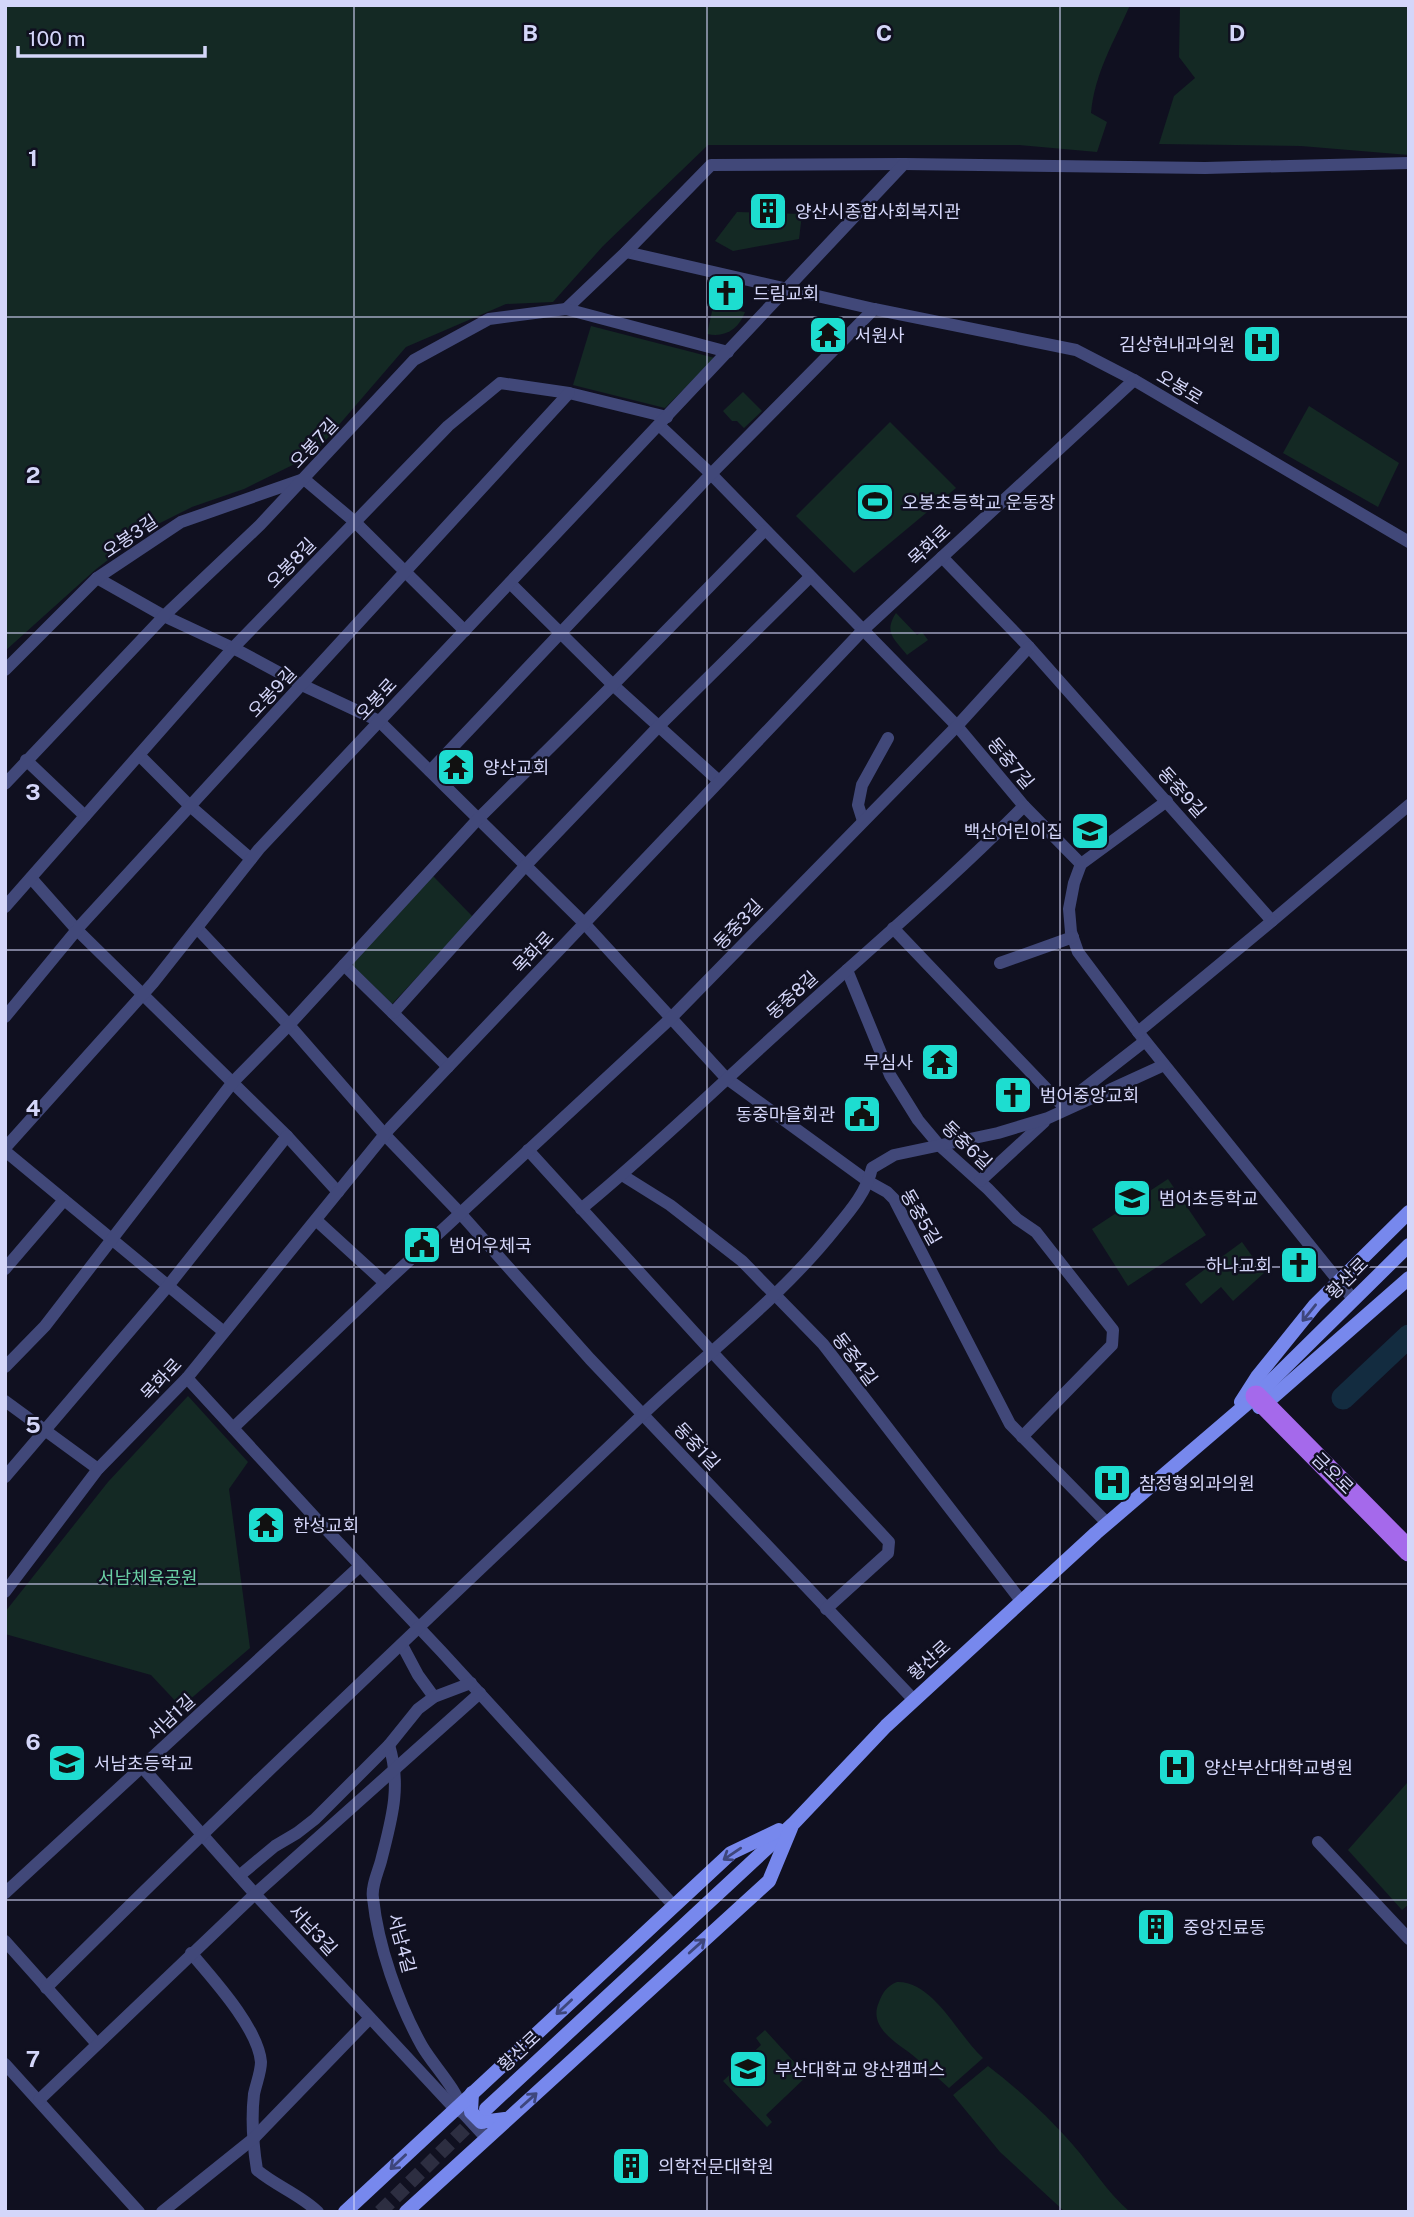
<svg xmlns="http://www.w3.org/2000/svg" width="1414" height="2217" viewBox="0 0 1414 2217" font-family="'Public Sans','Noto Sans KR',sans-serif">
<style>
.green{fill:#142924}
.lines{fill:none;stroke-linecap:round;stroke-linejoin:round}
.river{stroke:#132c40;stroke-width:23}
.secondary-tunnel{stroke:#2d2e41;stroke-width:14;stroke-dasharray:14 7;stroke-linecap:butt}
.street{stroke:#414879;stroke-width:12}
.secondary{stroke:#7788ed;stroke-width:14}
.primary{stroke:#a569eb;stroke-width:21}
.oneway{stroke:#3e467c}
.grid{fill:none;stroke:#d4d6f9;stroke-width:2;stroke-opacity:0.55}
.labels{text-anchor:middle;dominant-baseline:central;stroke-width:5;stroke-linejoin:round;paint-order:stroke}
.poi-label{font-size:18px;fill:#d4d6f9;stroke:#101020;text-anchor:start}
.street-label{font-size:18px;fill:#d4d6f9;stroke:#101020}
.park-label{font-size:18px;fill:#6ad0a5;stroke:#101020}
.grid-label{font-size:23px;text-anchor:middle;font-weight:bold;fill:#d4d6f9;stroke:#101020;stroke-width:5;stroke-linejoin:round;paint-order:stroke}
</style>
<rect width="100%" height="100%" fill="#101020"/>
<!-- green -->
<g class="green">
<path d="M5,5H1130C1114,42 1095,72 1091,113L1107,122L1097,152L1019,145H708L603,246L553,302L506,304L406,347L313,455L244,489L192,507L148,529L95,570L5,651Z"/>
<polygon points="1180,5 1409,5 1409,155 1301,146 1159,144 1174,96 1195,78 1179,57"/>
<polygon points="737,212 802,214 799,239 733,251 715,241"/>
<path d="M713,307L745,312C739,329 725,338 707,334Z"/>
<polygon points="591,326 715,358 665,408 573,385"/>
<polygon points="743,392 762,411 744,428 737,421 732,421 723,411"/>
<polygon points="1309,406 1399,463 1378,507 1283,453"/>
<polygon points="890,422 956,488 854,573 796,516"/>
<path d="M896,613L917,635L922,632L928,640L907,655C895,639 883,633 896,613Z"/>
<polygon points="433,876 473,917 392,1004 351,964"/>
<polygon points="1168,1179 1206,1235 1128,1286 1092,1229"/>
<polygon points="1242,1242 1264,1273 1233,1301 1221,1287 1201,1304 1185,1284"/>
<polygon points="188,1396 248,1462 229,1489 250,1648 181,1707 151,1675 5,1634 5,1612 108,1482"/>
<polygon points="1407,1783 1409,1904 1402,1910 1348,1850"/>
<path d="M897,1982C934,1981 958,2036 983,2058L949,2088C938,2078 927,2068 916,2058C900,2044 867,2029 879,2002C883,1992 887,1986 897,1982Z"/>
<polygon points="765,2030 807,2076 766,2115 772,2122 767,2127 723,2081 761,2045 756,2038"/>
<path d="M988,2066C1019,2090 1047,2115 1073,2145C1093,2168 1106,2191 1130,2212H1065L1000,2152L953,2095Z"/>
</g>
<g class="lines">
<!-- river -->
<polyline class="river" points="1343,1398 1409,1336"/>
<!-- secondary-tunnel -->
<polyline class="secondary-tunnel" points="380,2212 479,2115"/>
<!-- street -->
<g class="street">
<polyline points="626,252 874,309 1076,350 1134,380 1409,542"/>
<polyline points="566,309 626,252 711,165 904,164 1205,168 1409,163"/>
<polyline points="659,425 711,474 957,726 1024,806 1081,864"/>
<polyline points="942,557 1029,647 1272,921 1409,805"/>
<polyline points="97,578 164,616 239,651 302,685 379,721 584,923 726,1078 869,1182 887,1192 894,1199 1010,1424 1107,1523"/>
<polyline points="510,583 613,685 719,781"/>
<polyline points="5,670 97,578 181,522 304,479 355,522 465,631"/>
<polyline points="139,755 190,806 251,859"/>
<polyline points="26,760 85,816"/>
<polyline points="430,771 711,474 874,309"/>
<polyline points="5,784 164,616 260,525 414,360 489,319 566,309 728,352"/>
<polyline points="863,821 858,805 862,785 888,738"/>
<polyline points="1081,864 1074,883 1069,909 1071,932 1078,952 1138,1032 1353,1299"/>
<polyline points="1081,864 1167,801"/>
<polyline points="31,878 77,930 287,1136 338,1192"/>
<polyline points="5,907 233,648 448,426 500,383 569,393 667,417"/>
<polyline points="197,928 289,1025 385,1135 460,1213 590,1359 914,1700"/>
<polyline points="893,928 1061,1104 1064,1110"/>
<polyline points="1000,963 1073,937"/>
<polyline points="344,965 448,1067"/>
<polyline points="847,970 890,1075 918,1120 939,1145 988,1189 1017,1219 1036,1232 1113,1330 1112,1345 1022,1437"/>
<polyline points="393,1013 526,865 659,726 810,577"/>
<polyline points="5,1017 80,926 569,393"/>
<polyline points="1138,1032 1272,921"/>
<polyline points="1068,1101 1145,1041"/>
<polyline points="5,1148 153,983 259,849 904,164"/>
<polyline points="528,1150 712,1352 889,1542 888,1553 826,1609"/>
<polyline points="5,1151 224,1332"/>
<polyline points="622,1175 670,1205 742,1261 823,1344 1022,1602"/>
<polyline points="980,1181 1044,1122"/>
<path d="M581,1209C653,1150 719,1085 788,1023C867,951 949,882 1024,806"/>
<polyline points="316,1220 385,1283"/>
<polyline points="5,1269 64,1200"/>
<polyline points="5,1367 45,1326 233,1082 289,1025 478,819 613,685 764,531"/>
<polyline points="187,1378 321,1524 441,1651 674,1906"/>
<polyline points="5,1401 98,1469"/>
<polyline points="233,1428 385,1283 670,1019 957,726 1029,647"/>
<polyline points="5,1477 168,1286 287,1136"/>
<polyline points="5,1592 98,1469 187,1378 390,1128 863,630 1134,380"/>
<polyline points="402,1645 418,1675 434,1697"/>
<path d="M389,1745C402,1787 391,1821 381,1861C378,1872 371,1887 373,1898C378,1946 398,2003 422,2046C433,2065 456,2088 462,2109"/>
<polyline points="142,1767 255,1894 455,2109 463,2113 486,2138"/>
<polyline points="1318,1842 1409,1939"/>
<polyline points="239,1876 275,1846 297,1833 315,1819 389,1745 418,1709 434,1697 471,1683"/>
<polyline points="5,1893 360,1566"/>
<polyline points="5,1941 97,2044"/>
<path d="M191,1953C213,1979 258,2028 261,2062C261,2072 256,2084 254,2094C251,2120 253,2145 257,2170C276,2186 301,2195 318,2212"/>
<path d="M46,1988C240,1795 440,1608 638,1419C704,1355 779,1300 836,1228C851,1210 867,1191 872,1168L894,1155L998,1133L1048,1118L1164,1065"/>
<polyline points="5,2064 139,2212"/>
<polyline points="39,2100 255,1894 480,1693"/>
<polyline points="162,2212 253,2139 370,2018"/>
</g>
<!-- secondary -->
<g class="secondary">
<polyline points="1241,1402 1257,1377 1315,1305 1409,1212"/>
<polyline points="1259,1407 1264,1405 1409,1278"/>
<polyline points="472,2093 471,2112 481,2122 505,2119"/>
<polyline points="486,2109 793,1824 886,1726 1096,1533 1256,1396 1409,1245"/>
<polyline points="345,2212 731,1853 779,1830"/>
<polyline points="406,2212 769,1881 791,1828"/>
</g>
<!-- primary -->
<polyline class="primary" points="1256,1396 1409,1551"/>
</g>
<!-- one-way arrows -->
<defs><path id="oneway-shaft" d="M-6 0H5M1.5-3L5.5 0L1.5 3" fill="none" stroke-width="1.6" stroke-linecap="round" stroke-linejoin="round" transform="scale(1.75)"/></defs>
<g class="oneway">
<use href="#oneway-shaft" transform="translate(1309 1313) rotate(129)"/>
<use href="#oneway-shaft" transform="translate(732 1854) rotate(146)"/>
<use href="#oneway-shaft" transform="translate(697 1946) rotate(-42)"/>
<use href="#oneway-shaft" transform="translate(564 2007) rotate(137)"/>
<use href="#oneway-shaft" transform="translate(529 2100) rotate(-42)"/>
<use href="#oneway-shaft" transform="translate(398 2162) rotate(137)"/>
</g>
<!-- grid -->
<path class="grid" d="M354,5V2212M707,5V2212M1060,5V2212M5,317H1409M5,633H1409M5,950H1409M5,1267H1409M5,1584H1409M5,1900H1409"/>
<!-- icons -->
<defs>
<symbol id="building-square" viewBox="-11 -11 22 22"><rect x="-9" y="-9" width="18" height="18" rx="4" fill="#1dddd0" stroke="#101020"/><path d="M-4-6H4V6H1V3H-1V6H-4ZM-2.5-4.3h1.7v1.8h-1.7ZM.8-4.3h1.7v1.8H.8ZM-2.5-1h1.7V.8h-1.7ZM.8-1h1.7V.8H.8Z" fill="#111"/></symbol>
<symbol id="church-square" viewBox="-11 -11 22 22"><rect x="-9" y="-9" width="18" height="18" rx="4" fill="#1dddd0" stroke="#101020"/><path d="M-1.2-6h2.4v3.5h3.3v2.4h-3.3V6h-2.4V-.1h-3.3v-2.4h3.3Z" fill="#111"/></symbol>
<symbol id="temple-square" viewBox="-11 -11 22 22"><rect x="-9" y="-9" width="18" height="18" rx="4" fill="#1dddd0" stroke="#101020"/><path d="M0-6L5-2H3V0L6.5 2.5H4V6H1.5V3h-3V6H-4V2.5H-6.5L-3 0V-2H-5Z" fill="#111"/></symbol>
<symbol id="hospital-square" viewBox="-11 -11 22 22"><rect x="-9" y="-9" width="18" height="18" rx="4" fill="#1dddd0" stroke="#101020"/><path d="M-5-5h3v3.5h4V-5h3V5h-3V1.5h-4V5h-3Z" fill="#111"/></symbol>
<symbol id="stadium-square" viewBox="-11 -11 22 22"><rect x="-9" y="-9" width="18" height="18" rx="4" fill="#1dddd0" stroke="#101020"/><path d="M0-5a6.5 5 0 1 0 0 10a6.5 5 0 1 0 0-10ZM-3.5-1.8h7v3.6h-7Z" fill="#111"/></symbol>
<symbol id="school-square" viewBox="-11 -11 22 22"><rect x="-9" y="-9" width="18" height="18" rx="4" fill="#1dddd0" stroke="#101020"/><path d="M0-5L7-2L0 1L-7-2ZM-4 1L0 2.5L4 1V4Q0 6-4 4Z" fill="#111"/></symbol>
<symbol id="civic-square" viewBox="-11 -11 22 22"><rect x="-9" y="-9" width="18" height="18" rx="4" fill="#1dddd0" stroke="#101020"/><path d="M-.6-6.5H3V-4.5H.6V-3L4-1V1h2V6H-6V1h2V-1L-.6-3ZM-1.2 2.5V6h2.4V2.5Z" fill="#111"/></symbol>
<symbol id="university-square" viewBox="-11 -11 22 22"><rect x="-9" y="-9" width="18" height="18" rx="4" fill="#1dddd0" stroke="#101020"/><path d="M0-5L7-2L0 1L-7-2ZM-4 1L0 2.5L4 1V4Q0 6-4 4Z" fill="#111"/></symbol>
</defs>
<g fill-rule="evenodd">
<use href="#building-square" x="746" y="189" width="44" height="44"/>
<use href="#church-square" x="704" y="271" width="44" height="44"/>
<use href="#temple-square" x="806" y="313" width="44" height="44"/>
<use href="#hospital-square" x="1240" y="322" width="44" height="44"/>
<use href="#stadium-square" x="853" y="480" width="44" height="44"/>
<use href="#temple-square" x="434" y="745" width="44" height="44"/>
<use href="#school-square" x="1068" y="809" width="44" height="44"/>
<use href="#temple-square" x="918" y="1040" width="44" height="44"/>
<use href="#church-square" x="991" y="1073" width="44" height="44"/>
<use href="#civic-square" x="840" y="1092" width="44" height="44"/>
<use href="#school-square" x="1110" y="1176" width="44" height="44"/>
<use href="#civic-square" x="400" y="1223" width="44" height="44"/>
<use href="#church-square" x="1277" y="1243" width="44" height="44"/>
<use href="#hospital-square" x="1090" y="1461" width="44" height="44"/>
<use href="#temple-square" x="244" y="1503" width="44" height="44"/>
<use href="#school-square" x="45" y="1741" width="44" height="44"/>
<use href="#hospital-square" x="1155" y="1745" width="44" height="44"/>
<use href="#building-square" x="1134" y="1905" width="44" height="44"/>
<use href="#university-square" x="726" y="2047" width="44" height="44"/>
<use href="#building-square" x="609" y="2144" width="44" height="44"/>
</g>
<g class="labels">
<!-- poi labels -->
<g class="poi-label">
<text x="795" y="211">양산시종합사회복지관</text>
<text x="753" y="293">드림교회</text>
<text x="855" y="335">서원사</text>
<text x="1235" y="344" text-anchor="end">김상현내과의원</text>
<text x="902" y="502">오봉초등학교 운동장</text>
<text x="483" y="767">양산교회</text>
<text x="1063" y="831" text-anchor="end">백산어린이집</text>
<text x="913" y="1062" text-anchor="end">무심사</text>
<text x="1040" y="1095">범어중앙교회</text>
<text x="835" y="1114" text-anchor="end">동중마을회관</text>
<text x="1159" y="1198">범어초등학교</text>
<text x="449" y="1245">범어우체국</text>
<text x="1272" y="1265" text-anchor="end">하나교회</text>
<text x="1139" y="1483">참정형외과의원</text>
<text x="293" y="1525">한성교회</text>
<text x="94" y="1763">서남초등학교</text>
<text x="1204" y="1767">양산부산대학교병원</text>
<text x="1183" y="1927">중앙진료동</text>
<text x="775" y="2069">부산대학교 양산캠퍼스</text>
<text x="658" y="2166">의학전문대학원</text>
</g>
<!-- street labels -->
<g class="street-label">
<text transform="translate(1180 387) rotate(31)">오봉로</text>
<text transform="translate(314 443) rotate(-47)">오봉7길</text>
<text transform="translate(130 536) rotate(-34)">오봉3길</text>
<text transform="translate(929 545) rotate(-43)">목화로</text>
<text transform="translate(291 563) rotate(-46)">오봉8길</text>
<text transform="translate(272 692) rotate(-47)">오봉9길</text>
<text transform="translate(376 699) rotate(-47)">오봉로</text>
<text transform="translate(1011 763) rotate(50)">동중7길</text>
<text transform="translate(1182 792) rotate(48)">동중9길</text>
<text transform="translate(738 924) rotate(-46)">동중3길</text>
<text transform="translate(533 952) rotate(-47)">목화로</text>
<text transform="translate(792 995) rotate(-42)">동중8길</text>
<text transform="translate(967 1145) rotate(44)">동중6길</text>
<text transform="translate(921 1217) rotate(60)">동중5길</text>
<text transform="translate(1347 1278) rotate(-45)">황산로</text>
<text transform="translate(855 1359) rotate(53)">동중4길</text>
<text transform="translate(161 1379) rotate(-47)">목화로</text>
<text transform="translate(697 1446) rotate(47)">동중1길</text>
<text transform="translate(1333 1473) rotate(45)">금오로</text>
<text transform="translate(929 1660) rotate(-42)">황산로</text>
<text transform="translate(171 1717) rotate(-43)">서남1길</text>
<text transform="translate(313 1930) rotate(47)">서남3길</text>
<text transform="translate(402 1943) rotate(75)">서남4길</text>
<text transform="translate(519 2051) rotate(-43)">황산로</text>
</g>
<!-- park labels -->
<g class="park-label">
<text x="148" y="1577">서남체육공원</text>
</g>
</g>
<g class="grid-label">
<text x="530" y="41">B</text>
<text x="884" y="41">C</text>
<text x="1237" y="41">D</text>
<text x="33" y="166">1</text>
<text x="33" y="483">2</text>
<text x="33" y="800">3</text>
<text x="33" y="1116">4</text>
<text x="33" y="1433">5</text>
<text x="33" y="1750">6</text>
<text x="33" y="2067">7</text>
</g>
<!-- border -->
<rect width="1414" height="2217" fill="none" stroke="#d4d6f9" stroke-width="14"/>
<!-- scale -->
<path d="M18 46v10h187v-10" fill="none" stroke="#d4d6f9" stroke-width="3.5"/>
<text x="28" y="46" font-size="21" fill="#d4d6f9" stroke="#101020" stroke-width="5" paint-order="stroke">100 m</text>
</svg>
